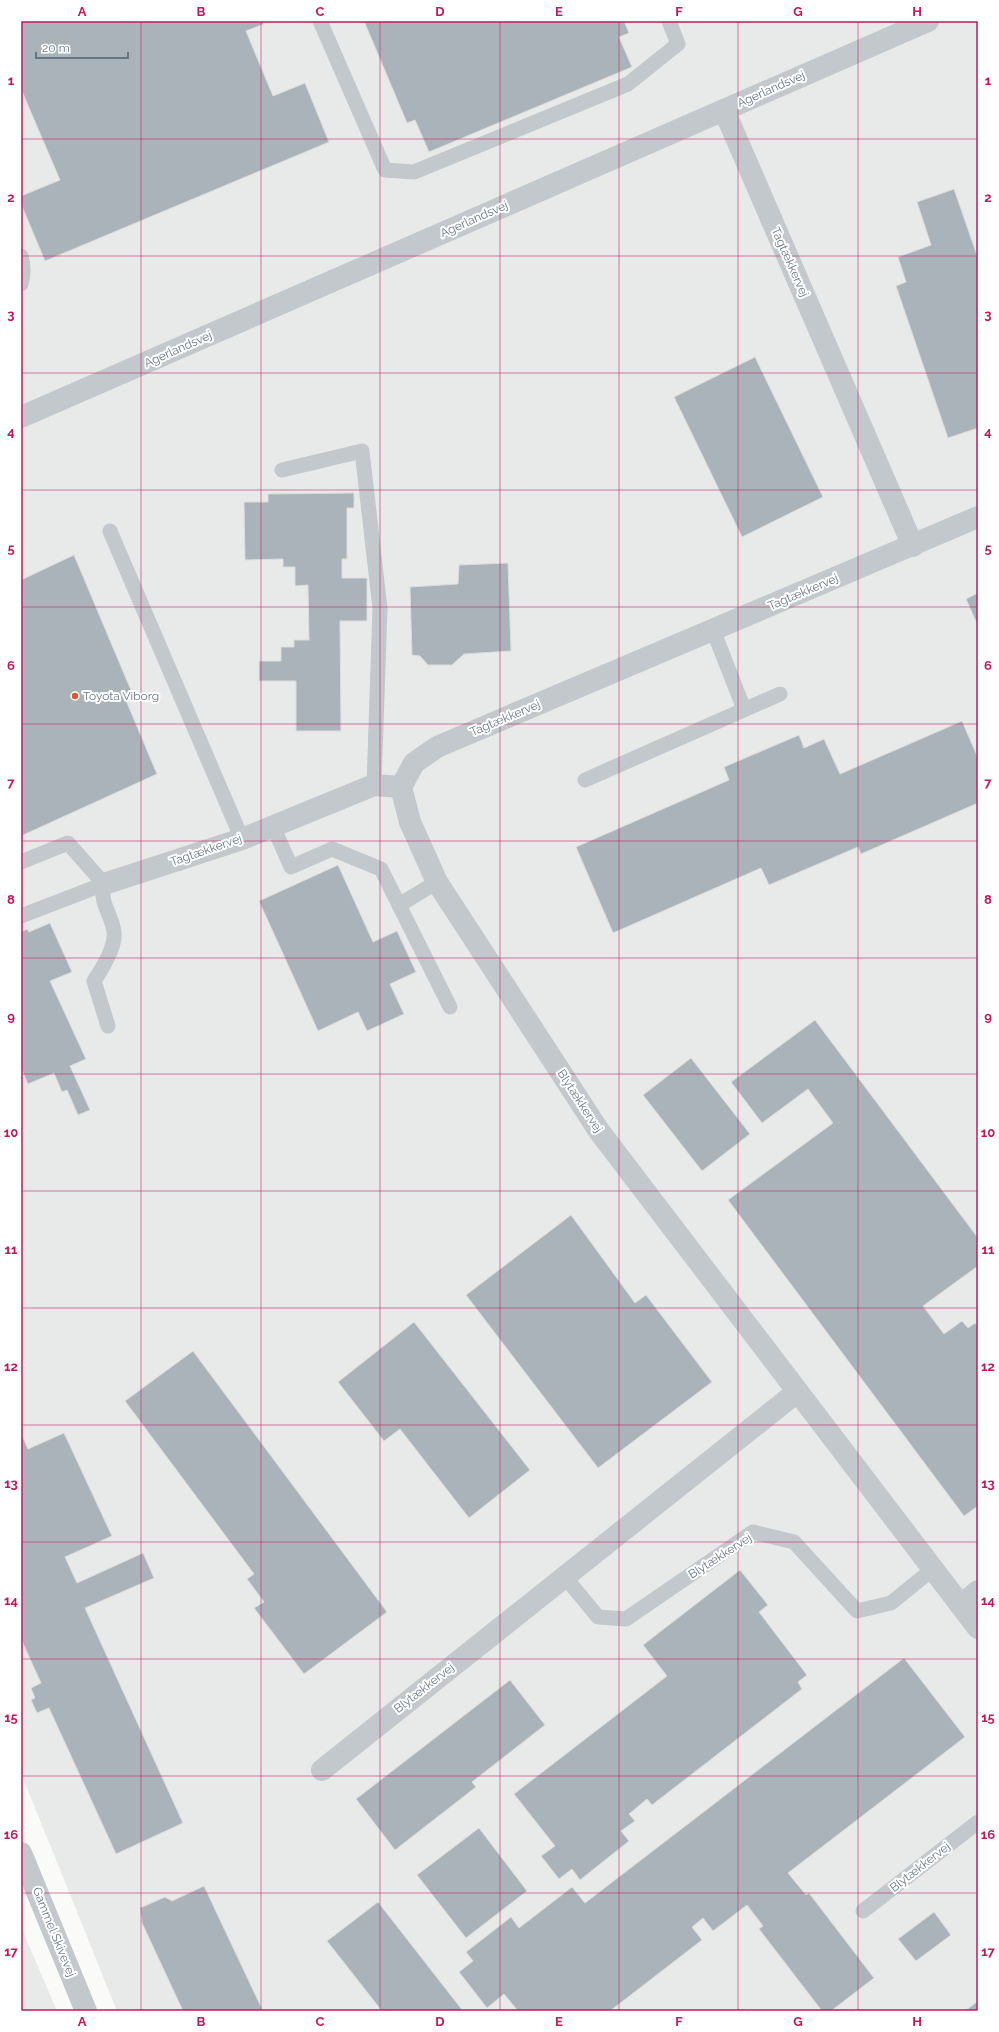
<svg xmlns="http://www.w3.org/2000/svg" width="999" height="2032" viewBox="0 0 999 2032" font-family="Raleway,sans-serif">
<style>
.built{fill:#e8e9e9}
.building{fill:#aab3b9;stroke:#dcdcda}
.lines{fill:none;stroke-linecap:round;stroke-linejoin:round}
.service{stroke:#c3c8cc;stroke-width:15}
.minor{stroke:#c3c8cc;stroke-width:22}
.tertiary{stroke:#c3c8cc;stroke-width:22}
.grid{fill:none;stroke:#c2185b;stroke-width:1;stroke-opacity:0.55}
.poi-dot{fill:#e4572e;stroke:#fff;stroke-width:1.5}
.labels{text-anchor:middle;dominant-baseline:central;stroke-width:4;stroke-linejoin:round;paint-order:stroke}
.street-label{font-size:12px;fill:#657683;stroke:#fff}
.poi-label{font-size:12px;fill:#657683;stroke:#fff;text-anchor:start}
.neatline{fill:none;stroke:#c2185b;stroke-width:1.5}
.grid-label{font-size:13px;text-anchor:middle;font-weight:bold;fill:#c2185b}
</style>
<rect width="100%" height="100%" fill="#fafaf8"/>
<!-- built -->
<g class="built">
<polygon points="21,21 978,21 978,2011 117,2011 21,1773"/>
<polygon points="21,1927 57,2011 21,2011"/>
</g>
<!-- building -->
<g class="building">
<polygon points="21,21 262,21 264,24 246,31 273,96 305,83 329,142 45,261 21,204 21,196 60,180 21,89"/>
<polygon points="364,21 624,21 629,33 619,37 632,67 429,152 415,120 407,123"/>
<polygon points="954,189 978,258 978,428 948,438 896,286 906,282 898,257 931,245 917,202"/>
<polygon points="755,357 823,497 742,537 674,397"/>
<polygon points="354,493 354,508 347,508 347,559 342,559 342,578 367,578 367,621 340,621 341,731 296,731 296,681 259,681 259,661 281,661 281,647 294,647 294,640 309,640 308,585 295,586 295,567 283,567 283,559 245,560 244,502 268,502 268,494"/>
<polygon points="74,555 133,695 125,698 157,774 21,836 21,580"/>
<polygon points="508,563 511,651 464,654 452,665 428,665 420,656 412,655 410,587 458,584 459,565"/>
<polygon points="978,593 978,626 966,599"/>
<polygon points="962,721 978,758 978,803 861,854 858,847 769,885 761,868 613,933 576,847 729,780 724,767 799,735 804,748 824,739 840,774"/>
<polygon points="338,865 373,942 397,931 416,972 390,984 404,1014 367,1031 358,1012 318,1031 259,901"/>
<polygon points="50,923 72,972 50,981 86,1059 70,1066 90,1110 78,1115 67,1090 62,1092 54,1073 28,1084 21,1068 21,932 27,929 29,932"/>
<polygon points="815,1020 978,1238 978,1266 923,1306 944,1334 962,1321 968,1328 975,1323 978,1327 978,1506 964,1516 728,1200 833,1123 808,1089 762,1123 731,1082"/>
<polygon points="691,1058 750,1134 702,1171 643,1095"/>
<polygon points="571,1215 635,1303 646,1295 712,1382 598,1468 466,1295"/>
<polygon points="414,1322 530,1470 469,1518 400,1429 384,1441 338,1382"/>
<polygon points="193,1351 387,1612 304,1674 254,1608 264,1602 247,1579 254,1574 125,1401"/>
<polygon points="21,1433 28,1449 64,1433 112,1536 65,1557 77,1583 143,1553 154,1578 85,1608 183,1823 116,1854 49,1708 37,1713 31,1700 35,1698 31,1688 41,1683 21,1639"/>
<polygon points="740,1570 768,1605 759,1612 807,1675 798,1682 802,1689 652,1805 647,1799 629,1814 635,1821 621,1831 629,1841 580,1880 572,1869 559,1879 541,1856 555,1846 514,1794 667,1676 643,1645"/>
<polygon points="904,1658 965,1737 788,1873 806,1895 809,1893 874,1978 831,2011 822,2011 759,1929 763,1926 747,1905 713,1931 703,1918 692,1927 702,1940 610,2011 518,2011 504,1994 487,2008 459,1972 473,1961 466,1952 511,1917 519,1928 572,1887 585,1903"/>
<polygon points="510,1680 545,1725 472,1782 476,1787 395,1850 356,1799"/>
<polygon points="479,1828 527,1891 466,1938 417,1875"/>
<polygon points="204,1886 263,2011 183,2011 142,1923 140,1908 165,1897 172,1901"/>
<polygon points="378,1902 463,2011 382,2011 327,1941"/>
<polygon points="934,1912 951,1935 916,1961 898,1939"/>
<polygon points="978,2001 978,2011 965,2011"/>
</g>
<g class="lines">
<!-- service -->
<g class="service">
<polyline points="320,21 385,170 414,172 628,84 678,44 669,21"/>
<path d="M21,256C24,266 24,274 21,284"/>
<polyline points="282,470 362,451 380,608 374,785"/>
<polyline points="110,531 242,839"/>
<polyline points="713,630 744,709"/>
<polyline points="585,780 780,694"/>
<polyline points="273,826 291,867 332,849 381,869 450,1007"/>
<polyline points="21,862 68,843 104,884"/>
<path d="M104,884C99,904 112,914 114,932C116,947 102,969 94,981L108,1026"/>
<polyline points="399,905 437,882"/>
<polyline points="21,916 104,884"/>
<polyline points="565,1577 598,1617 626,1619 753,1532 794,1542 857,1611 891,1603 933,1569"/>
<polyline points="863,1911 978,1822"/>
</g>
<!-- minor -->
<g class="minor">
<polyline points="724,110 913,546"/>
<polyline points="401,787 410,822 437,882 599,1131 978,1628"/>
<polyline points="104,884 242,839 374,785 401,787 414,763 437,747 978,517"/>
<polyline points="961,1605 978,1591"/>
<polyline points="322,1770 797,1392"/>
<polyline points="21,1853 86,2011"/>
</g>
<!-- tertiary -->
<polyline class="tertiary" points="21,417 928,21"/>
</g>
<!-- grid -->
<path class="grid" d="M141,21V2011M261,21V2011M380,21V2011M500,21V2011M619,21V2011M738,21V2011M858,21V2011M21,139H978M21,256H978M21,373H978M21,490H978M21,607H978M21,724H978M21,841H978M21,958H978M21,1074H978M21,1191H978M21,1308H978M21,1425H978M21,1542H978M21,1659H978M21,1776H978M21,1893H978"/>
<!-- markers -->
<circle class="poi-dot" cx="75" cy="696" r="4"/>
<g class="labels">
<!-- street labels -->
<g class="street-label">
<text transform="translate(771 89) rotate(-24)">Agerlandsvej</text>
<text transform="translate(474 219) rotate(-24)">Agerlandsvej</text>
<text transform="translate(790 262) rotate(66)">Tagtækkervej</text>
<text transform="translate(178 349) rotate(-24)">Agerlandsvej</text>
<text transform="translate(803 592) rotate(-23)">Tagtækkervej</text>
<text transform="translate(505 718) rotate(-23)">Tagtækkervej</text>
<text transform="translate(206 850) rotate(-19)">Tagtækkervej</text>
<text transform="translate(580 1101) rotate(57)">Blytækkervej</text>
<text transform="translate(720 1556) rotate(-33)">Blytækkervej</text>
<text transform="translate(424 1688) rotate(-38)">Blytækkervej</text>
<text transform="translate(920 1867) rotate(-38)">Blytækkervej</text>
<text transform="translate(54 1932) rotate(68)">Gammel Skivevej</text>
</g>
<!-- poi labels -->
<g class="poi-label">
<text x="83" y="696">Toyota Viborg</text>
</g>
</g>
<!-- border -->
<rect width="999" height="2032" fill="none" stroke="#ffffff" stroke-width="44"/>
<!-- scale -->
<path d="M36 52v6h92v-6" fill="none" stroke="#657683" stroke-width="2"/>
<text x="42" y="52" font-size="12" fill="#657683" stroke="#ffffff" stroke-width="3" paint-order="stroke">20 m</text>
<rect x="22" y="22" width="955" height="1988" class="neatline"/>
<g class="grid-label">
<text x="82" y="16">A</text>
<text x="201" y="16">B</text>
<text x="320" y="16">C</text>
<text x="440" y="16">D</text>
<text x="559" y="16">E</text>
<text x="679" y="16">F</text>
<text x="798" y="16">G</text>
<text x="917" y="16">H</text>
<text x="11" y="85">1</text>
<text x="988" y="85">1</text>
<text x="11" y="202">2</text>
<text x="988" y="202">2</text>
<text x="11" y="319">3</text>
<text x="988" y="319">3</text>
<text x="11" y="436">4</text>
<text x="988" y="436">4</text>
<text x="11" y="553">5</text>
<text x="988" y="553">5</text>
<text x="11" y="670">6</text>
<text x="988" y="670">6</text>
<text x="11" y="787">7</text>
<text x="988" y="787">7</text>
<text x="11" y="904">8</text>
<text x="988" y="904">8</text>
<text x="11" y="1021">9</text>
<text x="988" y="1021">9</text>
<text x="11" y="1137">10</text>
<text x="988" y="1137">10</text>
<text x="11" y="1254">11</text>
<text x="988" y="1254">11</text>
<text x="11" y="1371">12</text>
<text x="988" y="1371">12</text>
<text x="11" y="1488">13</text>
<text x="988" y="1488">13</text>
<text x="11" y="1605">14</text>
<text x="988" y="1605">14</text>
<text x="11" y="1722">15</text>
<text x="988" y="1722">15</text>
<text x="11" y="1839">16</text>
<text x="988" y="1839">16</text>
<text x="11" y="1956">17</text>
<text x="988" y="1956">17</text>
<text x="82" y="2026">A</text>
<text x="201" y="2026">B</text>
<text x="320" y="2026">C</text>
<text x="440" y="2026">D</text>
<text x="559" y="2026">E</text>
<text x="679" y="2026">F</text>
<text x="798" y="2026">G</text>
<text x="917" y="2026">H</text>
</g>
</svg>
